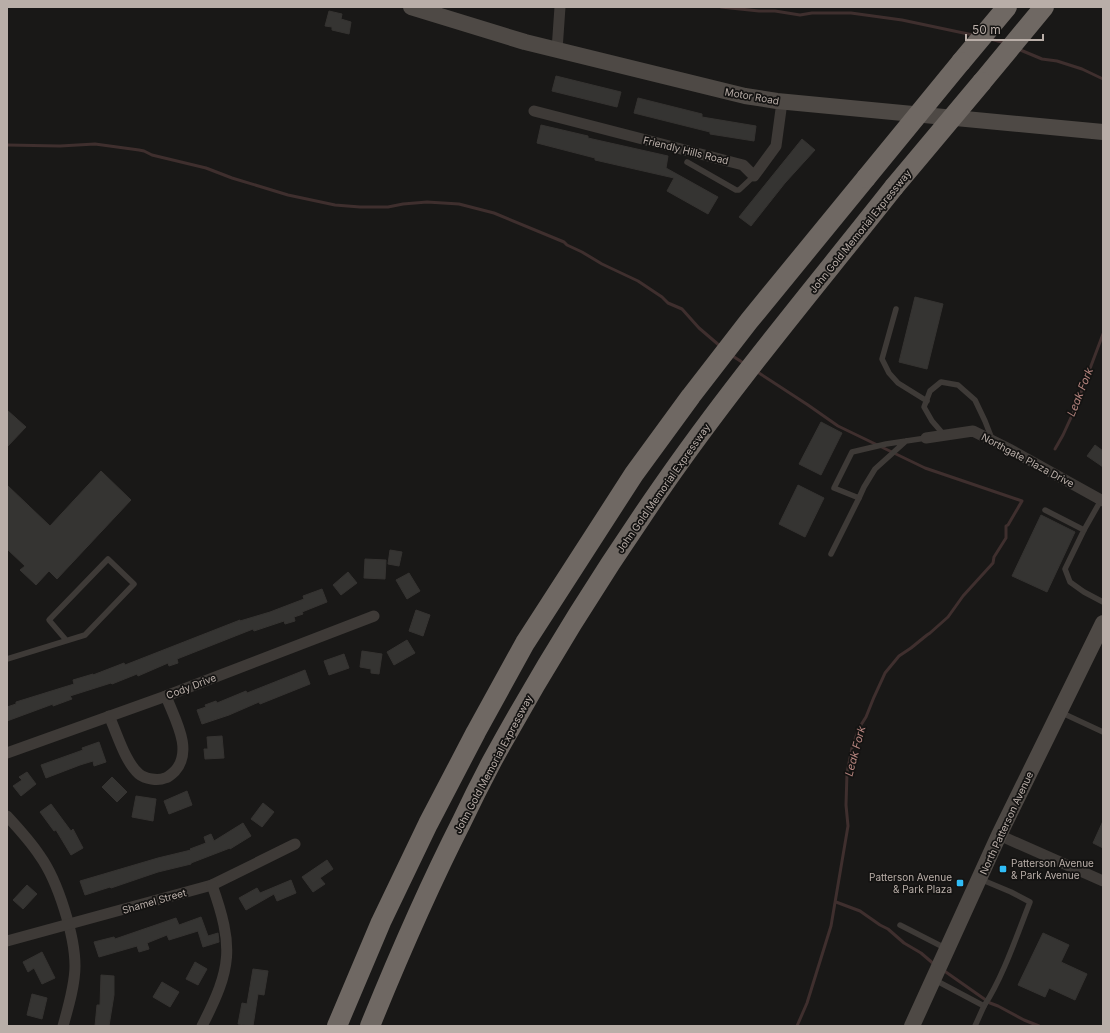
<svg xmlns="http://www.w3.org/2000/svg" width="1110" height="1033" viewBox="0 0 1110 1033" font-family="Inter,sans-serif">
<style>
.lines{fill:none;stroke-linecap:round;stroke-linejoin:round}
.stream{stroke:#3f2f2e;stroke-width:3}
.building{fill:#353432;stroke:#353331}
.lane{stroke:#3e3a37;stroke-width:5.5}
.street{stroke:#3e3a37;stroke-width:11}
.secondary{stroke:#4e4945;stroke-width:16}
.highway{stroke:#6f6863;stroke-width:20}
.highway-bridge{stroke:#6f6863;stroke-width:20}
.poi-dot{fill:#30bdf7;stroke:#141312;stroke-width:1.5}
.labels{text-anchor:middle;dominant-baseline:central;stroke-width:3.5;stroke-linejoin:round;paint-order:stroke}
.street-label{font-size:10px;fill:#b9aea8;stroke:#141312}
.poi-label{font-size:10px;fill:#b9aea8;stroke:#141312;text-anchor:start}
.water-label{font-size:11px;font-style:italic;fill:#b5847e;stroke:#141312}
</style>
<rect width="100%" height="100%" fill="#191817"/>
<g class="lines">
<!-- stream -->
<g class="stream">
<polyline points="721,7 759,11 775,11 800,15 812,13 851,13 902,20 973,35"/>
<polyline points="990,39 1006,43"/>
<polyline points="1018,49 1042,59 1057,61 1082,69 1103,79"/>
<polyline points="7,145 60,146 95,144 139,150 144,151 152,155 206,168 232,178 288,195 335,205 360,207 388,207 403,204 427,202 459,204 494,213 564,242 567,245 582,252 602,264 638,281 662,297 668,303 682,309 699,328 720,346"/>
<polyline points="731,355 745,364"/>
<polyline points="756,371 808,405 838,426 925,468 1022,501 1008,525 1006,526 1006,538 994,557 993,563 963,596 948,617 930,633 927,635 911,648 899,656 885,673 874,697 866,717 859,728 852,748 847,773 846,805 848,826 831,926 807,1003 797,1026"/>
<polyline points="1055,449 1063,435 1074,411 1103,334"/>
<polyline points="836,902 860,911 880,925 888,929 904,943 921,953 935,965"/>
<polyline points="943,970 990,1003 998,1006 1024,1020 1039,1026"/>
</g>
</g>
<!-- building -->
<g class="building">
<polygon points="329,11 342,14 341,19 351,22 349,34 332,30 332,27 325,26"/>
<polygon points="556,76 621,92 617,107 552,91"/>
<polygon points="638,98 702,114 702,117 756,126 754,141 710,134 710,132 634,113"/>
<polygon points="541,125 588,136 588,138 668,156 666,168 718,197 708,214 667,191 674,178 595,160 595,158 537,143"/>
<polygon points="802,139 815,150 785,183 751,226 739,217"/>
<polygon points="915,297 943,304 927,369 899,362"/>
<polygon points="7,410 26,427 7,447"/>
<polygon points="821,422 842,433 821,475 799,464"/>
<polygon points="1095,445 1103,451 1103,467 1087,456"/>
<polygon points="101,471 131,500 57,579 49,571 36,585 20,570 25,566 7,549 7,485 50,526"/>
<polygon points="798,485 824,498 805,537 779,524"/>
<polygon points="1041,515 1075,532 1047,592 1012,576"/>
<polygon points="390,550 402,552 399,566 388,564"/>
<polygon points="365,559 386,560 385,579 364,578"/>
<polygon points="348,572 357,583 341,595 333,585"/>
<polygon points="409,573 420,591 407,599 396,580"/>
<polygon points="322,589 327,602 302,612 303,614 294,617 295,621 285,624 284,621 254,631 253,629 177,659 178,663 169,666 168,663 138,676 137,674 112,684 111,683 70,696 72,699 53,706 53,704 7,721 7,707 16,704 16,702 74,684 73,680 93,674 93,675 124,663 125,665 240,620 240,621 270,612 304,599 303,596"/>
<polygon points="416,610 430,615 423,636 409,631"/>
<polygon points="407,640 415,653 394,665 387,652"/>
<polygon points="362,651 382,654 379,674 371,673 371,669 360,667"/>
<polygon points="344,654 349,668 329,675 324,661"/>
<polygon points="305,670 310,684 260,704 259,702 229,715 202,724 197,710 206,707 205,705 216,701 217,703 246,691 247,693"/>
<polygon points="222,736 224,758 205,759 204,749 208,749 207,737"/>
<polygon points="99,742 106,762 94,766 93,761 80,765 46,778 41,765 83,750 82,748"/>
<polygon points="27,772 36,784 21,796 13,786 22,780 19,777"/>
<polygon points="112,777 127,792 117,802 102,787"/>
<polygon points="187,791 192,805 169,814 164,801"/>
<polygon points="136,796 156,799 153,821 132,817"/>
<polygon points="263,803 274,812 262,827 251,819"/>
<polygon points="51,804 71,831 73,829 83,848 71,855 56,830 54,831 40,812"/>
<polygon points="1103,821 1103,848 1093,843"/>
<polygon points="243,823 251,836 230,849 230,848 191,863 191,864 158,872 111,888 110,887 85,895 80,881 158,858 191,850 190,849 206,843 204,837 211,834 214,841"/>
<polygon points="327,860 333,869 320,878 325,884 313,892 302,877"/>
<polygon points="291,880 296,893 277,901 274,894 246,910 239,898 257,888 260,893"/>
<polygon points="27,885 37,894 23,909 13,900"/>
<polygon points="201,917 208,936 218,933 219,942 203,947 198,931 169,940 167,935 147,943 149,949 139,952 137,946 99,957 94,942 114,937 115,939 176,918 179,925"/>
<polygon points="1043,933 1069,945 1061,962 1087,974 1075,1000 1049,988 1045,997 1018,985"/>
<polygon points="42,952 55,978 42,984 34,968 28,972 23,962"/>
<polygon points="195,962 207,969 198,985 186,979"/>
<polygon points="253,969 268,971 264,995 258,994 253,1026 252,1026 238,1024 242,1003 247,1004"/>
<polygon points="101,975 114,976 114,995 109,1026 95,1026 97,1005 100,1005"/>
<polygon points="162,982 179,992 170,1007 153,997"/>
<polygon points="32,994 47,998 42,1019 27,1015"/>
</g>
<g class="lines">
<!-- lane -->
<g class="lane">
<polyline points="687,162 736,190 739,190 754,176"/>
<polyline points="896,309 882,359 889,373 898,383 927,401"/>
<polyline points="945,436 932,421 924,407 930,391 941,382 958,385 975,400 985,421 992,439"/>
<polyline points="906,441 875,469 864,487 859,498 834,488 852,452 886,444 926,438"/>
<polyline points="1045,510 1084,530 1065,569 1070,582 1084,592 1103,602"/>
<polyline points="1084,530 1101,500"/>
<polyline points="831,554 859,498"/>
<polyline points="7,659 85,635 134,584 108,559 49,620 66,640"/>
<polyline points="1060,712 1103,732"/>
<polyline points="900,925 947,949"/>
<path d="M935,980L984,1006C1003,977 1017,935 1030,902L1011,892L980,879"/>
<polyline points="975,1026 984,1006"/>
</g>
<!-- street -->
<g class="street">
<polyline points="557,50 560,7"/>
<polyline points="534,111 743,165 754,176 776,146 782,102"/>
<polyline points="926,438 973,431 1011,450 1103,501"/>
<path d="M109,716C117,733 125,762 139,774C145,779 158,781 165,778C169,777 172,774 175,771C194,750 174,718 166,696"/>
<polyline points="7,753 166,696 374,616"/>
<path d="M7,816C19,829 31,842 40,856C58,881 75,936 75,966C75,985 68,1008 63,1026"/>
<polyline points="999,835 1103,881"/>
<polyline points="7,941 212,885 295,844"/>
<path d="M202,1026C232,968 234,947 212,885"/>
</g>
<!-- secondary -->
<g class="secondary">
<polyline points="411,7 525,42 745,96 777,101 1103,132"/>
<polyline points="912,1026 999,835 1103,623"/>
</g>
<!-- highway -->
<g class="highway">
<polyline points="961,62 1007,7"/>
<polyline points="982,82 1044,7"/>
<polyline points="337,1026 381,922 428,824 476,732 525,643 634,474 691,396 749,321 866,178"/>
<path d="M370,1026C398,957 428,888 462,821C471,802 481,782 491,763C543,668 600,576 662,487C734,383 816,286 894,187"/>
</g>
<!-- highway-bridge -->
<g class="highway-bridge">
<polyline points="866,178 961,62"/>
<polyline points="894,187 982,82"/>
</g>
</g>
<!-- markers -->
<g class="poi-dot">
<rect x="999" y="865" width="8" height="8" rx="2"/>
<rect x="956" y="879" width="8" height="8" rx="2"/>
</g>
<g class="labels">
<!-- street labels -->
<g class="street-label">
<text transform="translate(752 96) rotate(10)">Motor Road</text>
<text transform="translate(686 150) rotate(14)">Friendly Hills Road</text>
<text transform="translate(860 231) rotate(-51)">John Gold Memorial Expressway</text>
<text transform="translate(1028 460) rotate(28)">Northgate Plaza Drive</text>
<text transform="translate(663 488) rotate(-55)">John Gold Memorial Expressway</text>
<text transform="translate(191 686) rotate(-21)">Cody Drive</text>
<text transform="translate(493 764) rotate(-62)">John Gold Memorial Expressway</text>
<text transform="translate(1006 823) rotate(-65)">North Patterson Avenue</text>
<text transform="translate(154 901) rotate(-16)">Shamel Street</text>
</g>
<!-- poi labels -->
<g class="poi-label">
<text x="1011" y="863">Patterson Avenue<tspan x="1011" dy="12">&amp; Park Avenue</tspan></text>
<text x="952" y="877" text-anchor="end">Patterson Avenue<tspan x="952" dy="12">&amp; Park Plaza</tspan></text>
</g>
<!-- water labels -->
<g class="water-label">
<text transform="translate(1080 392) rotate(-68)">Leak Fork</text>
<text transform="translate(855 751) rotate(-75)">Leak Fork</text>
</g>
</g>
<!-- border -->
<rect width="1110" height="1033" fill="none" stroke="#b9aea8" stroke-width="16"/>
<!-- scale -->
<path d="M966 34v6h77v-6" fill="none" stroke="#b9aea8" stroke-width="2"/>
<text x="972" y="34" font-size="12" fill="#b9aea8" stroke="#141312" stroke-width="3" paint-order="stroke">50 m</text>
</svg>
